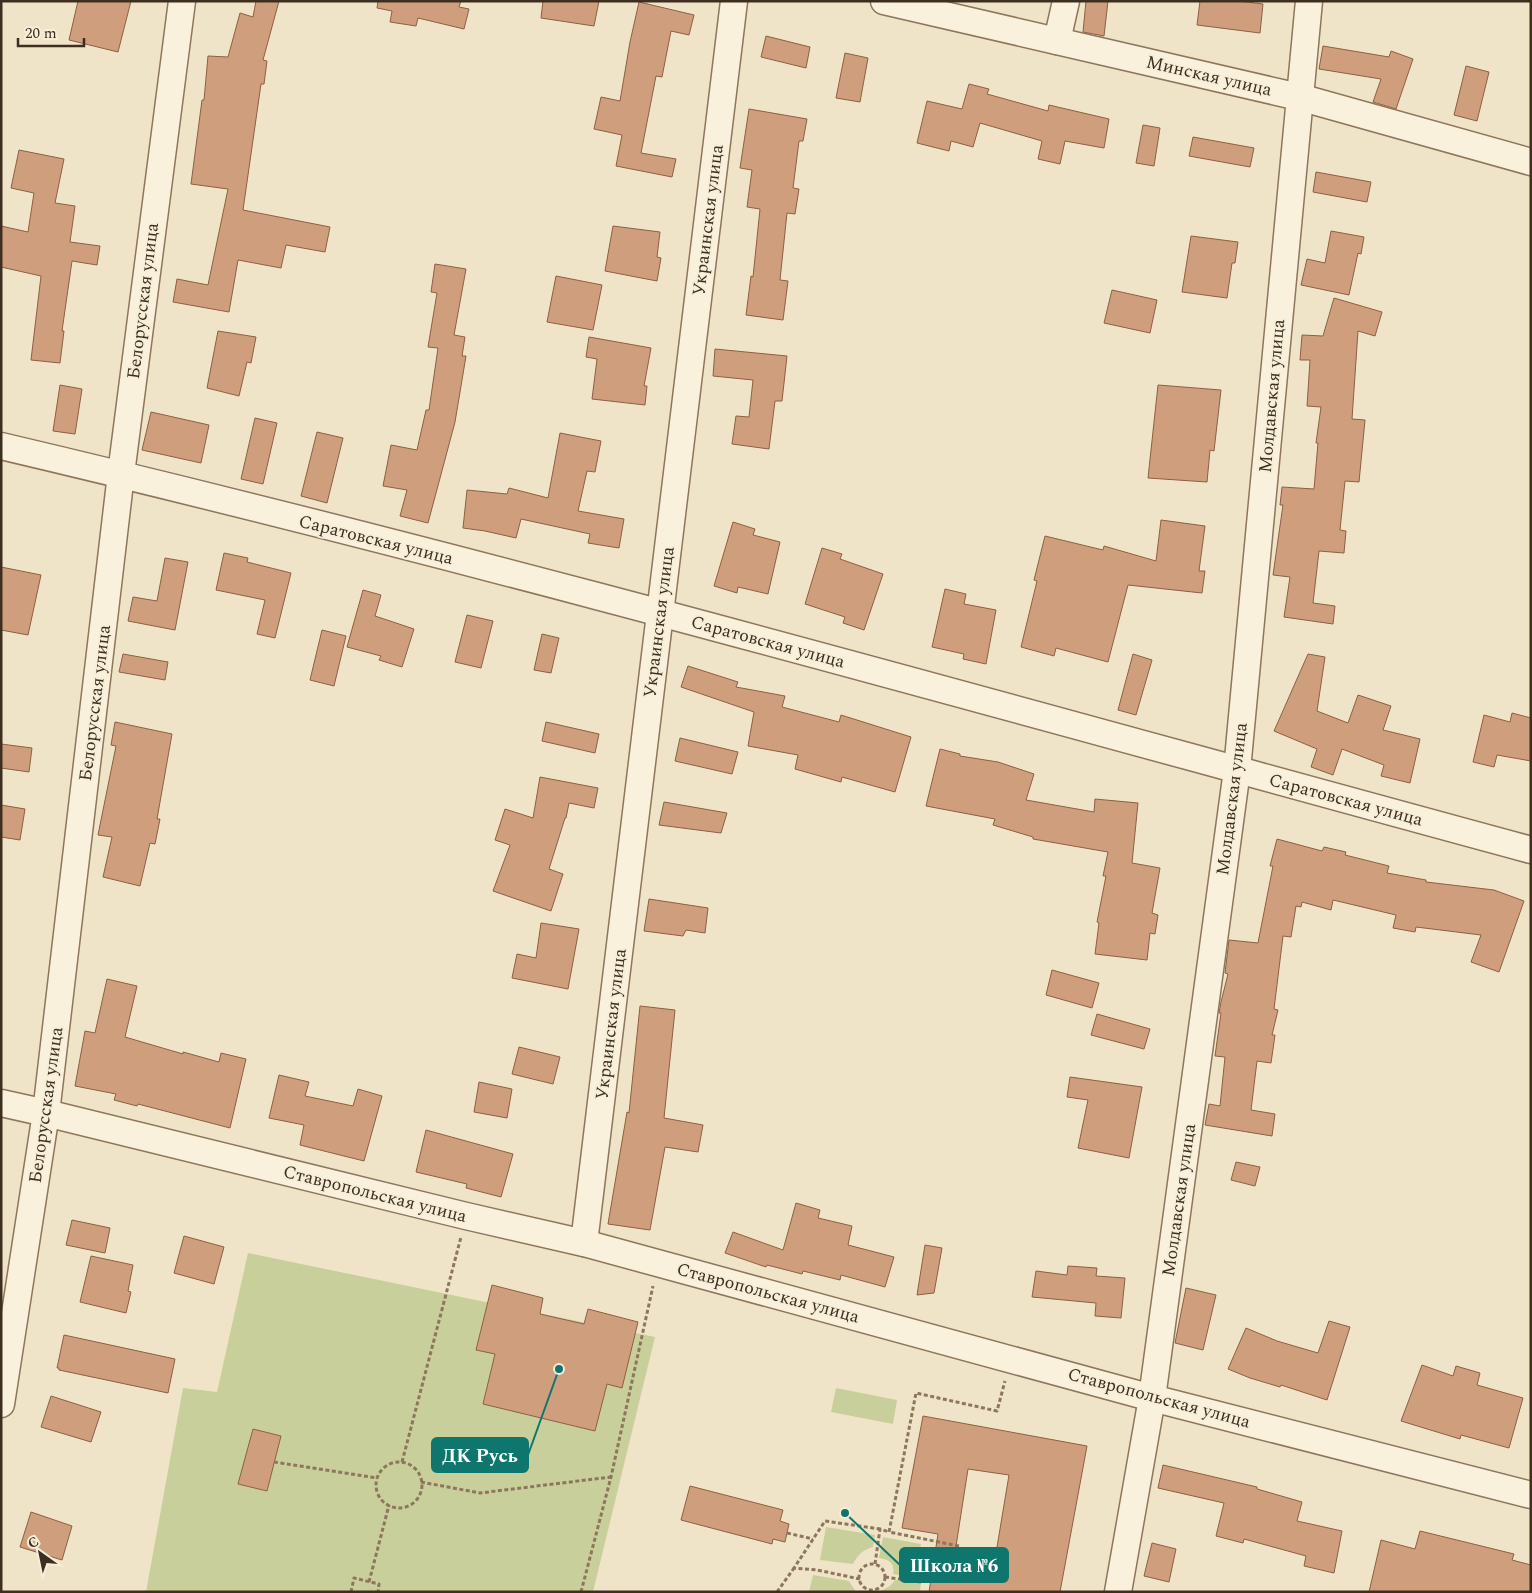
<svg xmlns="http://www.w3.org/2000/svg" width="1532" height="1593" viewBox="0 0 1532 1593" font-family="Spectral,serif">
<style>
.green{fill:#c9cf9b}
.building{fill:#cf9f7d;stroke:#8d5f41;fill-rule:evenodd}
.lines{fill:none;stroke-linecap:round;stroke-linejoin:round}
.minor-casing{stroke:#8d765c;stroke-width:29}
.path{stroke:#8d765c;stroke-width:3;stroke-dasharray:4 2.5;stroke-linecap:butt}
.minor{stroke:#faf1dc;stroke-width:26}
.labels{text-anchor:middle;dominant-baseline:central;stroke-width:4;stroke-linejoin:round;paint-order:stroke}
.street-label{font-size:18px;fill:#3d2e20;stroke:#f7eed8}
.leader{fill:none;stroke:#0f766e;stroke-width:2}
.callout-dot{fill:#0f766e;stroke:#f7eed8;stroke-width:2}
.callout{fill:#0f766e;stroke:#0f766e;stroke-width:2}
.callout-label{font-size:19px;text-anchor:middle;font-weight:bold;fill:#fff}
</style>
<rect width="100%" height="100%" fill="#f0e4c8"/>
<!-- green -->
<g class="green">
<polygon points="248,1253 655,1337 593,1592 146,1592 183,1388 217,1392"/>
<polygon points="836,1388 897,1400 893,1424 831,1412"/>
<path d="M826,1527L875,1535L873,1547C862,1550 858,1555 853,1564L820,1560Z"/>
<path d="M883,1537L921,1544L915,1578L893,1574C895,1563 890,1560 879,1558Z"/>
<polygon points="813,1575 849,1581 856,1592 809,1592"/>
<polygon points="895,1580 921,1583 920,1592 879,1592 890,1586"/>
</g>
<!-- building -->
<g class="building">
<polygon points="78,1 131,1 118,52 69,40"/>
<polygon points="256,1 279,1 263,60 267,61 264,84 261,84 243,210 330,227 325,252 286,245 281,268 238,260 229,312 173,302 177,279 208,285 228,189 191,184 202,100 204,100 208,56 228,57 240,13 253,17"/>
<polygon points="378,1 461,1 459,7 469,9 464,29 418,18 416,26 390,22 392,11 377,8"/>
<polygon points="543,1 599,1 594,26 541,18"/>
<polygon points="1086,1 1108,1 1104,36 1083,32"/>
<polygon points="1200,1 1239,1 1263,4 1260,33 1197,25"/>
<polygon points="639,2 694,15 689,35 671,31 662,77 656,76 641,153 676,159 672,177 616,166 622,135 594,129 601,97 620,101 630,42"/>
<polygon points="766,36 810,47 806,68 761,57"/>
<polygon points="1323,46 1389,57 1391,51 1413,59 1396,109 1373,102 1381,79 1319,69"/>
<polygon points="845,53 868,58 860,102 836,98"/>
<polygon points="1466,66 1489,72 1477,121 1454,115"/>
<polygon points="969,84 989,89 987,94 1048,111 1049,105 1109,119 1104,148 1065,141 1060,164 1038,159 1042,141 980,123 973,147 951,141 949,151 917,143 927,101 962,109"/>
<polygon points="749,109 807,119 803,141 799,141 793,188 799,189 795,214 787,213 780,280 788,281 783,320 746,315 751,276 753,277 760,209 747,207 752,170 740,168"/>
<polygon points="1143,125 1160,128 1154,166 1136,163"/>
<polygon points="1193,137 1254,148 1250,167 1189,156"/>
<polygon points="19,150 64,159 55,203 75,206 70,242 100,246 97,265 72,261 62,331 64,331 60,363 31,360 41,276 1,267 1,226 28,232 34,193 11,188"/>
<polygon points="1316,172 1371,182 1367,202 1313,192"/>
<polygon points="613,226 660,232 657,257 661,258 657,281 605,271"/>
<polygon points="1331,231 1364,237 1361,254 1358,253 1349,295 1301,285 1307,259 1325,263"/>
<polygon points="1191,236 1238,242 1235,263 1232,263 1227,298 1182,292"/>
<polygon points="435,264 466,269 454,335 465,337 462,356 466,356 455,422 428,523 400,516 407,490 383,486 391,445 417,450 426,410 429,410 438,348 428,347 437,293 431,292"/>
<polygon points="556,276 602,285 593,330 547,322"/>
<polygon points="1112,290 1157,300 1150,333 1104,323"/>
<polygon points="1334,298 1382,312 1375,336 1358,331 1352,419 1365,420 1359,482 1345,481 1340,530 1346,531 1344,553 1319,551 1313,603 1335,606 1333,624 1284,617 1290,577 1273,575 1283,505 1280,505 1282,487 1314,489 1318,443 1316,443 1321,407 1307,406 1310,360 1300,360 1302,335 1323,336"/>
<polygon points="218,331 256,337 251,363 247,362 239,396 207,388"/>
<polygon points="589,337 651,348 644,386 647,386 645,405 592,399 597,359 586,357"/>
<polygon points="715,349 787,356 782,401 775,401 769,449 732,444 736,416 749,417 753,380 713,376"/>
<polygon points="60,385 82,389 75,434 53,431"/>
<polygon points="1158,385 1221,390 1214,451 1210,450 1207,482 1148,478"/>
<polygon points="151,412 209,425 201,463 142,450"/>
<polygon points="255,418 277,423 263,484 241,479"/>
<polygon points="317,432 343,438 327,503 301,496"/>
<polygon points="560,433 601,441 595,472 587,471 578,511 624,519 619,548 588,543 590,534 521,519 516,538 485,531 463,528 467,490 507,494 509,488 548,498"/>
<polygon points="1161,520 1205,526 1199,571 1205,571 1202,593 1128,585 1108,662 1056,648 1054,656 1021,647 1037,581 1034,580 1045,536 1103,550 1104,546 1156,561"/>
<polygon points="733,522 755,529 753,535 780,542 768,594 738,587 737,593 714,586"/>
<polygon points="822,548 842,554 840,559 883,574 864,630 843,623 845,617 805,604"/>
<polygon points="224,553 248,558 247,562 291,573 275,638 257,634 265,600 216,590"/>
<polygon points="165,558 188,562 175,630 128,621 133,597 157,601"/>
<polygon points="1,567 41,575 28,635 1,630"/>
<polygon points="945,589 966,594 964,604 996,610 986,664 963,659 964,654 932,647"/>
<polygon points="363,590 381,595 375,616 414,629 402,667 379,660 381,656 347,647"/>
<polygon points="467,615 493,621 481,668 455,662"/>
<polygon points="322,630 346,636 334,686 310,680"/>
<polygon points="542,634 559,638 551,673 534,670"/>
<polygon points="123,654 168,662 165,680 119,672"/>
<polygon points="1133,654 1152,660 1136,715 1118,710"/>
<polygon points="1308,654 1325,657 1317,711 1348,723 1358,695 1391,706 1383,730 1420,739 1410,783 1381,776 1384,765 1342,749 1333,775 1311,767 1317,749 1274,731"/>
<polygon points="688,666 738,682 736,687 785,696 782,707 839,722 841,715 911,737 895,792 842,777 841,782 795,769 798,755 748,746 754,712 681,687"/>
<polygon points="1512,713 1531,718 1531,761 1497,755 1494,767 1473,762 1484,715 1510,722"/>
<polygon points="115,722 172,734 157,819 160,819 155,844 150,843 140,886 103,877 112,837 98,835 116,746 111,745"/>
<polygon points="546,722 599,734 595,753 542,741"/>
<polygon points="680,738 738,752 732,774 675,761"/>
<polygon points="1,744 32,748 29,772 1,768"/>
<polygon points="940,749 960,754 960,756 998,762 1034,774 1026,800 1094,812 1095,799 1138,803 1132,863 1160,868 1152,913 1158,915 1155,934 1150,933 1147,960 1095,954 1099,923 1097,922 1106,876 1103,876 1108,852 1033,839 1033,837 993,825 995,819 926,806"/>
<polygon points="540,777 598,788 594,808 569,803 566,818 565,818 549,869 563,874 551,911 493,891 510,845 495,840 505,809 533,818"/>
<polygon points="664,802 727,813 721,833 659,825"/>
<polygon points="1,805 25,809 20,840 1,837"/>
<polygon points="1277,839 1322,851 1324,847 1346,852 1345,855 1389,866 1387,873 1426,880 1426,882 1494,890 1524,901 1499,972 1471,962 1481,935 1416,927 1415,932 1393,928 1396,915 1333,900 1331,910 1302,902 1301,907 1296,906 1291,937 1283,936 1274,1009 1278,1010 1272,1035 1275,1035 1271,1063 1257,1061 1251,1110 1275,1114 1272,1136 1205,1125 1209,1104 1220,1106 1225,1057 1215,1056 1221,1013 1219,1013 1221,1002 1228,974 1225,973 1229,940 1258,943 1273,866 1270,866"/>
<polygon points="649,899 708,908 705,933 686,930 683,936 644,931"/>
<polygon points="541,923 579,929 568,989 512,978 517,954 536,958"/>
<polygon points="1052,970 1099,983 1092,1008 1046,995"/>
<polygon points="107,979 137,986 125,1037 183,1054 183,1052 219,1062 221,1053 246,1059 230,1128 138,1104 137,1106 114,1100 116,1094 75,1086 85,1031 95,1033"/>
<polygon points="640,1006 675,1010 664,1118 703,1125 698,1152 665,1147 650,1230 608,1224 627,1112 629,1113"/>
<polygon points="1097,1014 1150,1029 1144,1049 1091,1035"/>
<polygon points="519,1047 560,1057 553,1084 512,1074"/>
<polygon points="279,1075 309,1082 305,1096 353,1106 358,1089 382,1096 364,1161 300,1145 304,1125 269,1118"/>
<polygon points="1070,1077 1142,1087 1129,1158 1078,1148 1088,1100 1067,1097"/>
<polygon points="479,1082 512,1089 507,1118 474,1112"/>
<polygon points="426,1130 513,1154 501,1197 466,1188 467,1184 416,1172"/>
<polygon points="1236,1162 1260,1167 1255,1186 1231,1180"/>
<polygon points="796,1203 820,1210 818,1218 852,1226 848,1245 894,1257 885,1287 841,1275 840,1280 803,1271 802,1274 767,1265 766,1267 725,1253 733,1232 783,1250"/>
<polygon points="72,1220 110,1228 105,1253 66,1245"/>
<polygon points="184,1236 224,1247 214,1284 174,1273"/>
<polygon points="925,1245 942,1248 934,1293 917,1295"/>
<polygon points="91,1256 133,1265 128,1291 131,1292 126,1313 80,1302"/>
<polygon points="1068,1266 1097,1268 1096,1276 1125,1278 1121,1318 1095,1316 1096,1303 1032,1297 1036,1271 1067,1275"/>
<polygon points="492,1285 543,1298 540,1314 584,1324 588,1309 638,1322 622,1388 607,1384 595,1431 483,1404 495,1354 476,1350"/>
<polygon points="1186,1288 1216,1295 1203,1350 1175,1343"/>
<polygon points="1329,1321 1350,1327 1327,1400 1281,1385 1280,1387 1250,1378 1228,1369 1246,1328 1277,1341 1318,1353"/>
<polygon points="64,1335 175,1359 168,1393 59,1370 59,1368 57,1368"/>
<polygon points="1422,1365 1453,1376 1456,1366 1480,1373 1477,1385 1523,1398 1509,1448 1461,1435 1460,1439 1401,1421"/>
<polygon points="51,1396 101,1412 91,1442 41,1427"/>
<path d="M923,1416L1087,1446L1060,1592H929L938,1534L902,1528ZM968,1469L1009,1475L994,1565L954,1559Z"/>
<polygon points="253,1429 281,1436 267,1491 238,1484"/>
<polygon points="1163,1465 1257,1487 1257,1489 1302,1502 1297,1521 1342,1531 1334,1573 1304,1566 1306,1556 1244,1539 1243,1543 1216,1536 1224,1503 1158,1488"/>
<polygon points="690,1486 783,1510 780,1521 789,1524 785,1542 773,1539 772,1544 681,1520"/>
<polygon points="31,1512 72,1526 62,1560 20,1547"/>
<polygon points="1420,1531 1514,1554 1512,1560 1531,1565 1531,1592 1369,1592 1381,1540 1415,1549"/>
<polygon points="1152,1543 1176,1549 1169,1582 1144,1576"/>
</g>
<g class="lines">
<defs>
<g id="minor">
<polyline points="884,1 1299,97 1531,162"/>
<polyline points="1057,41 1066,1"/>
<path d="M1,446C514,567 1022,712 1531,850"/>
<polyline points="1,1103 46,1113 466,1216 584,1243 1152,1398 1531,1495"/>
<polyline points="584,1243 734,1"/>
<polyline points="1,1404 46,1113 121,474 182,1"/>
<polyline points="1118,1592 1152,1398 1237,770 1309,1"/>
</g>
</defs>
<!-- minor casing -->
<use href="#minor" class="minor-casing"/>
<!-- path -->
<g class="path">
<polyline points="274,1462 377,1478"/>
<polyline points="402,1462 461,1237"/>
<circle cx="399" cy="1485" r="23"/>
<polyline points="421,1482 480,1493 611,1477"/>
<polyline points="787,1533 813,1539"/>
<polyline points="959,1546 889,1532 916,1393 997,1411 1005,1381"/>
<polyline points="875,1564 880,1529 889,1532"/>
<circle cx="872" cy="1577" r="13"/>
<polyline points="885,1577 921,1582"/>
<polyline points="860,1579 817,1570 794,1568 825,1521 880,1529"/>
<polyline points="369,1582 389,1505"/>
<polyline points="351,1592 354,1578 379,1584 378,1592"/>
<polyline points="581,1592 611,1477 653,1286"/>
<polyline points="777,1592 794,1568"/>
</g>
<!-- minor -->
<use href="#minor" class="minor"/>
</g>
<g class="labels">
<!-- street labels -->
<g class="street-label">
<text transform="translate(1209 76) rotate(13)">Минская улица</text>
<text transform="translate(708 220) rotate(-83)">Украинская улица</text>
<text transform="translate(143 301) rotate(-83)">Белорусская улица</text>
<text transform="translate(1272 396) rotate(-85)">Молдавская улица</text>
<text transform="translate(376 540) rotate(14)">Саратовская улица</text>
<text transform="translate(659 622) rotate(-83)">Украинская улица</text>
<text transform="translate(768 642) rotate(15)">Саратовская улица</text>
<text transform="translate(95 703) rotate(-83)">Белорусская улица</text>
<text transform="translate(1232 799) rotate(-83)">Молдавская улица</text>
<text transform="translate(1346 800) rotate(15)">Саратовская улица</text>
<text transform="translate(611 1024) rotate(-83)">Украинская улица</text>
<text transform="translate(46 1105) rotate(-82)">Белорусская улица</text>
<text transform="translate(375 1194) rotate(14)">Ставропольская улица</text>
<text transform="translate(1179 1200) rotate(-82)">Молдавская улица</text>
<text transform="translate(768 1293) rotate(15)">Ставропольская улица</text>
<text transform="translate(1159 1398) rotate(15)">Ставропольская улица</text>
</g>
</g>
<!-- callouts -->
<path class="leader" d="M559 1369L528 1455M845 1513L900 1565"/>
<g class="callout-dot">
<circle cx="559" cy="1369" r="5"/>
<circle cx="845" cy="1513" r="5"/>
</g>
<g class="callout">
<rect x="432" y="1438" width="96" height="34" rx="5"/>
<rect x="900" y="1548" width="108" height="34" rx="5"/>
</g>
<g class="callout-label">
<text x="480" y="1462">ДК Русь</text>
<text x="954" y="1572">Школа №6</text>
</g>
<!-- border -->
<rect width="1532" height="1593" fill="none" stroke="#3d2e20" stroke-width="5"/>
<!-- north arrow -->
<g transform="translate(40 1553) rotate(327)" stroke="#f7eed8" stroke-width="4" paint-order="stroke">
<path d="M0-4L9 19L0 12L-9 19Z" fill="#3d2e20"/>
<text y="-8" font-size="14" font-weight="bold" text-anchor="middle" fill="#3d2e20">С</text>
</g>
<!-- scale -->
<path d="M18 38v8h66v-8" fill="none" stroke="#3d2e20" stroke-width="2.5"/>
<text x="25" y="38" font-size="15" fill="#3d2e20" stroke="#f7eed8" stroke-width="4" paint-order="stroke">20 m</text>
</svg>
